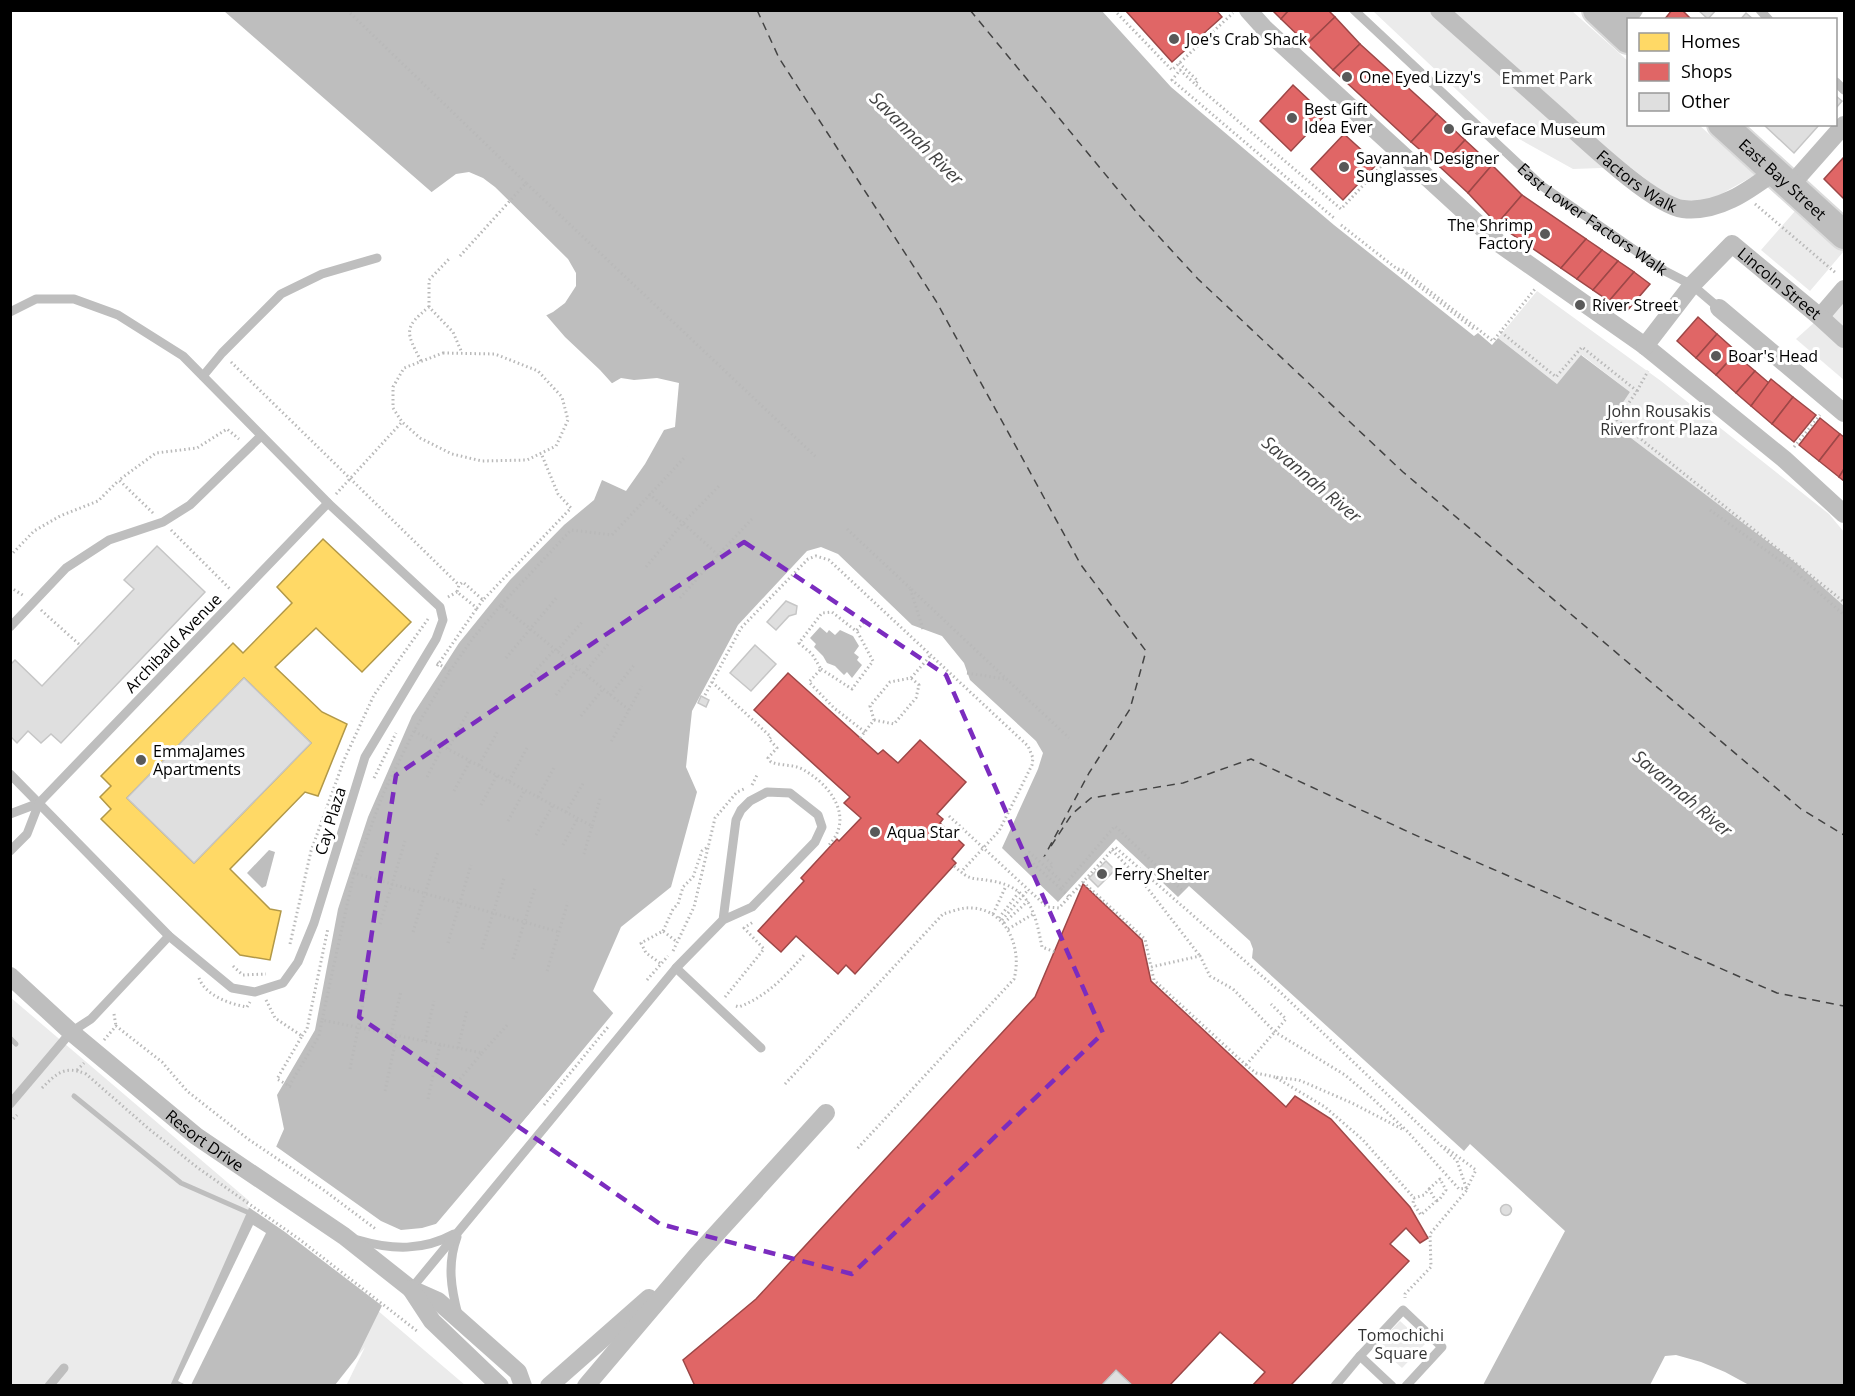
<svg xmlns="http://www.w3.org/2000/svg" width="1855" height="1396" viewBox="0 0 1855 1396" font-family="'Open Sans',sans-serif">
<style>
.green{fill:#ebebeb}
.water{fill:#bebebe}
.pier{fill:#fff}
.homes{fill:#ffd966;stroke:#b29847;stroke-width:1.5;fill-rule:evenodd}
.shops{fill:#e06666;stroke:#9d4747;stroke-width:1.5}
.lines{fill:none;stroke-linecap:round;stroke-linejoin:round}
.stream{stroke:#bebebe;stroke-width:5}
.ferry{stroke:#434343;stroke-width:1.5;stroke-dasharray:8 6;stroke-linecap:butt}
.building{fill:#dfdfdf;stroke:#c6c6c6;stroke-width:1.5}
.primary-casing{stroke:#dbdbdb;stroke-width:32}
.path{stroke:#b9b9b9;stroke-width:3;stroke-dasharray:1.5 3;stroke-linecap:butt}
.lane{stroke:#bebebe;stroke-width:9}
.street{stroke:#bebebe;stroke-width:18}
.primary{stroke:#bebebe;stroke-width:28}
.marked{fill:none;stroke:#7b2cbf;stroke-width:4.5;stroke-dasharray:12 8;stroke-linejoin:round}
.poi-dot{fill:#595959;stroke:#fff;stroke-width:2}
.labels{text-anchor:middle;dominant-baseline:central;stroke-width:6;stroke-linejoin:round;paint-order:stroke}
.poi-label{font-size:16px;fill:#000;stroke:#fff;text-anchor:start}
.park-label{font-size:16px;fill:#323232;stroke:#fff}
.street-label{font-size:16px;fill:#000;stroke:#fff}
.water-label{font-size:18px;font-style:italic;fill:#434343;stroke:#fff}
</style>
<rect width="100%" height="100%" fill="#fff"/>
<!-- green -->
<g class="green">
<polygon points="1373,11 1572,11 1628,61 1628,124 1699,125 1755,175 1716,197 1701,201 1684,200 1668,196 1630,167 1573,169 1494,125"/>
<polygon points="1796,210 1844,251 1810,291 1761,250"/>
<polygon points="1537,291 1661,381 1829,514 1844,532 1844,606 1797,564 1610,422 1630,392 1582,355 1557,384 1498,338"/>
<polygon points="1844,299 1844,330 1830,316"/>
<polygon points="1816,321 1844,348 1844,380 1796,339"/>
<polygon points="10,997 465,1385 11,1385"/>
<polygon points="1400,1321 1425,1344 1402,1368 1377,1345"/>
</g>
<!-- water -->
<g class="water">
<polygon points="224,11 1102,11 1171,87 1334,225 1474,336 1478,333 1492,345 1498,338 1557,384 1581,355 1630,392 1610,422 1797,564 1844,606 1844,1385 1749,1385 1725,1372 1701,1362 1676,1355 1665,1356 1650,1385 1483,1385 1565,1231 1470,1144 1464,1151 1252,958 1253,949 1250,941 1189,886 1178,897 1116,839 1058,902 1002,848 1038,769 1043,753 1036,741 970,680 964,663 942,636 912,625 838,554 821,547 807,551 738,625 692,711 686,767 697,792 671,887 621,927 593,991 614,1014 403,1263 343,1385 170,1386 284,1129 277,1095 315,1030 338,909 368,817 412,716 459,643 510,580 564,525 594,500 602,480 620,478 637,411 600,370 565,337 495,256 451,209"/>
<polygon points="820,627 827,633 829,630 835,635 840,630 853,636 859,646 854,653 859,657 857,660 862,665 852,678 847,672 844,675 835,666 827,663 823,656 814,647 816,644 810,638"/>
<polygon points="269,850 275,852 266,886 262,888 247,873"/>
</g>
<!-- pier -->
<g class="pier">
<polygon points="469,172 483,178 495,187 568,259 576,273 576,286 565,303 553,312 545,316 493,258 448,211 429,194 456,174"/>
<polygon points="621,378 634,380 657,378 679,383 675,427 664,430 645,464 626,491 602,480 602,477 618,475 629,440 633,411 609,385"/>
<polygon points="615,1011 616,1016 406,1265 385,1308 285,1232 247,1206 274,1145 381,1221 401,1230 422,1228 439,1223"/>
<polygon points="253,1225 266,1233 191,1385 186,1385 178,1381"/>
<polygon points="365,1347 346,1386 335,1385"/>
</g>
<!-- homes -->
<path class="homes" d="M323,539L411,622L362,672L316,628L275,667L322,712L347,724L318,796L305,792L230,869L270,909L281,911L270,960L240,955L101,819L111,809L100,797L111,786L101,776L233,643L243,653L292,603L277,587ZM244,678L311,743L194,863L127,798Z"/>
<!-- shops -->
<g class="shops">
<polygon points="1125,10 1216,10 1222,17 1172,62"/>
<polygon points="1272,10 1289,10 1281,19"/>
<polygon points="1289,10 1328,10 1335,17 1307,44 1281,19"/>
<polygon points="1672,10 1682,10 1692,20 1664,20"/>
<polygon points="1335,17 1360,44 1333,70 1307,44"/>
<polygon points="1360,44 1437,114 1411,142 1333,70"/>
<polygon points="1293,85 1325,115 1291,151 1260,121"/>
<polygon points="1437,114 1465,140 1440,167 1411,142"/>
<polygon points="1344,134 1377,164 1343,200 1311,169"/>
<polygon points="1465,140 1492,165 1468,193 1440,167"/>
<polygon points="1844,157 1844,199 1824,179"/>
<polygon points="1492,165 1522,195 1497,224 1468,193"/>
<polygon points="1522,195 1586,239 1561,268 1497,224"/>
<polygon points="1586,239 1602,250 1577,279 1561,268"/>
<polygon points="1602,250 1618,261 1593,290 1577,279"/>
<polygon points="1618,261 1634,272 1609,301 1593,290"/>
<polygon points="1634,272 1650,284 1626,312 1609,301"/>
<polygon points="1698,317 1717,334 1696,358 1677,341"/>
<polygon points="1717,334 1737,352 1716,375 1696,358"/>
<polygon points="1735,354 1755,371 1736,393 1716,375"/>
<polygon points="1755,371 1769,383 1751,406 1736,393"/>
<polygon points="1771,379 1793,397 1772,424 1751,406"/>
<polygon points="1793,397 1816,415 1794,442 1772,424"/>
<polygon points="1820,418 1840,434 1819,461 1799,445"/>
<polygon points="1840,434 1844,437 1844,469 1839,477 1819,461"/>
<polygon points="1844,469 1844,481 1839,477"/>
<polygon points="788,673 878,754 883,750 898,763 920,740 966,782 937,814 943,819 940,823 964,845 952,859 956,863 855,974 846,965 838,974 796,936 781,952 758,931 804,881 801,878 837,839 839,841 861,818 844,803 850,797 754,710"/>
<polygon points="1083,884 1142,940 1151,981 1286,1107 1295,1096 1331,1119 1410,1207 1428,1238 1420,1243 1406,1228 1390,1244 1409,1261 1290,1386 1252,1386 1265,1372 1220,1332 1169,1386 1133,1386 1116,1370 1101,1386 695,1386 683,1360 756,1299 1035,997"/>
</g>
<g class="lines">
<!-- stream -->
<g class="stream">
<polyline points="10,1038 16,1044"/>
<polyline points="74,1096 181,1183 247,1212"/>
</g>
<!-- ferry -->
<g class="ferry">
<polyline points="757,10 779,58 936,301 1081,565 1146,651 1130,709 1089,773 1044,857"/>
<polyline points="970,10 1138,214 1198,279 1403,472 1801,809 1844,835"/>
<polyline points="1051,846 1072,814 1091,798 1183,783 1251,759 1426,840 1777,993 1844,1006"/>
</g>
</g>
<!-- building -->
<g class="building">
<polygon points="1698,10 1716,10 1708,19"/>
<polygon points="1746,13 1754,20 1740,20"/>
<polygon points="1836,96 1842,101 1836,108"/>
<polygon points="1763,124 1820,124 1794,153"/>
<polygon points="157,546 205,592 61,743 51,734 41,743 28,731 17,743 10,736 10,665 15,660 42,686 134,589 124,580"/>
<polygon points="786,601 797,606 796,614 789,616 776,630 767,622"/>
<polygon points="755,645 776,664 751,691 730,673"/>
<polygon points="244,678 311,743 194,863 127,798"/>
<polygon points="701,696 709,700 706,707 698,703"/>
<polygon points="1106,861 1115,870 1098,887 1089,878"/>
<circle cx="1506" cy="1210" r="5.5"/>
<polygon points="1116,1370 1133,1386 1101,1386"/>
</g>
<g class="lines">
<defs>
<g id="primary">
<polyline points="1597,10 1628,39"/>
<path id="s5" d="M1722,124L1844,235"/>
</g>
</defs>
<!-- primary casing -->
<use href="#primary" class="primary-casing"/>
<!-- path -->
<g class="path">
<polyline points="347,10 526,183"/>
<polyline points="1114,10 1172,70 1233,13"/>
<polyline points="1179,63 1198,81 1195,84 1180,70 1172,80 1334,218"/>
<polyline points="1196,85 1341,209 1386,161"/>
<polyline points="1755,204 1837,274"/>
<polyline points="1341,225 1475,330"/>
<polyline points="460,256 526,183 816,457"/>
<polyline points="1398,269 1403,270 1493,341 1535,289"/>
<polyline points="429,307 429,280 449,259"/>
<polyline points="1501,332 1556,377 1582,347 1637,391 1617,420 1844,602"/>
<polygon points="443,353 495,354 538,371 562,397 568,420 556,446 527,460 482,461 452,454 420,438 402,422 393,408 393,387 404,368"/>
<path d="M421,361C406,332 403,328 429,307L453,332L462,353"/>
<polyline points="231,362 459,585"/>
<polyline points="1637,391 1648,371"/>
<polyline points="1794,447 1820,415"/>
<polyline points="336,494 402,422"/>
<polyline points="649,494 683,523 719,486"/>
<polyline points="1710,510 1792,569 1844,615"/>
<polyline points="153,513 119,480 156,453 197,448 227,429 239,439"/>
<polyline points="847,529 910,588"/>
<polyline points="171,530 230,589"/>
<polyline points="10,556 34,531 60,516 98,501 119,480"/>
<polyline points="646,567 683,523 718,555 752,519"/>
<polyline points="10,587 24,596"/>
<polyline points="448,597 457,592"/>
<polyline points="680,598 718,555"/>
<polyline points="483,600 477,608 457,592 459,585 463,582 483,600 571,508 558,494 541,453"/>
<polyline points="501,605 571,530 612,535 686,456"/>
<polyline points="41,610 80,645"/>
<polyline points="923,629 910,588 1069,738"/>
<polyline points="557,651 583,621"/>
<polyline points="506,658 558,596"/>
<polyline points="437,663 450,671 414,731 592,826 584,854"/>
<polyline points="437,666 477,608"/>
<polyline points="821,669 852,689 873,661 857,631"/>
<polyline points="450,671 473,638 501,605 629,710 611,742"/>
<polyline points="584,673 609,643"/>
<polyline points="967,673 1005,679"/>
<polyline points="531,676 555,649"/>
<path d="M712,682L771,737L769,739L777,748L768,758L771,762C781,766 792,764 802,769C830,784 855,817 829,845"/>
<polyline points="556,695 578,668"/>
<polyline points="610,695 635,664"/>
<polyline points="705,695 741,628 808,559 816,556 829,560 1028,746 1033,758 1032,765 999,831 961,872"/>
<polyline points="629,710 642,686"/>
<polyline points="581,716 603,689"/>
<polyline points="874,720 894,724 916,698 919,685 911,678"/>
<polyline points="414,731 383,794 354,873 559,932"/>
<polyline points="865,732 834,708 809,682 821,669 812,654 799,643 822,613 832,612 856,631 865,621"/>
<polyline points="860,738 874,720 870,706 890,682 911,678 931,655"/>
<polyline points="448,749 469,710"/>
<polyline points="479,765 498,731"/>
<polyline points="427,777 443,746"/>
<polyline points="374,778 396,733"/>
<polyline points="509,781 527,748"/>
<polyline points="752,785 758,773"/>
<polyline points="454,791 470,761"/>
<polyline points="538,797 555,766"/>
<polyline points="481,805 497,775"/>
<polyline points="566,812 584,782"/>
<polyline points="949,816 1047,907 1059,908 1115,847 1279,991 1457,1161 1467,1190 1430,1234 1431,1267 1405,1294 1405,1298"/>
<polyline points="508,821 525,790"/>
<polyline points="592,826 601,796"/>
<polyline points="536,835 553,805"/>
<polyline points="563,845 578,818"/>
<polyline points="1112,850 1145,885 1200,956"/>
<polyline points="1044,857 1053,865 1048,870"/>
<path d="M954,866C972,882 970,877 992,881C1031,888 1035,913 1042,947L1055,952"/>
<polyline points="354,873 322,1020 482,1053 455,1085"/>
<polyline points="1060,880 1029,852 1025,856 1061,889 1115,826 1183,891"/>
<polyline points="1083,882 1145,939 1151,967"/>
<polyline points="1061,889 1069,897"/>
<polyline points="993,914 1006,886"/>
<polyline points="999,918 1019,892"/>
<polyline points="1002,920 1028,890"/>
<polyline points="1004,923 1028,901"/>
<polyline points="380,924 405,841"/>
<polyline points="1008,929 1035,913"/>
<polyline points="663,931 673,909 678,904 683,887 693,877 702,851 709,846"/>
<polyline points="413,932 438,852"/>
<polyline points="448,943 471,865"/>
<polyline points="290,944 311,851 344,760 374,695 428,619"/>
<polyline points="482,949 504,878"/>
<polyline points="673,951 694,907 715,818 737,792 744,789"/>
<polyline points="513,959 535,888"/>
<polyline points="660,963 646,953 641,943 663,931 677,942"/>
<polyline points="233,966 243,975 266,974"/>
<polyline points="547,971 568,902"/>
<path d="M199,978C205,995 229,1004 247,1007L250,1002"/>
<polyline points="647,980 668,956"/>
<polyline points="725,997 764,949 744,928 753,922"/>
<polyline points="266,1000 275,1018 302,1036 277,1079 293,1088"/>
<path d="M736,1006L739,1007C769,995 785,976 806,953"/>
<polyline points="114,1014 116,1026"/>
<polyline points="391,1034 401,991"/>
<polyline points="302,1036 307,1029 328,928"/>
<polyline points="104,1040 116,1026 162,1062 187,1091 248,1139 325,1191 377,1230"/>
<polyline points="425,1041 434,1001"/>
<polyline points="458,1048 467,1010"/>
<polyline points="482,1053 508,1024"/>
<polyline points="1246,1065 1286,1019 1271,1004"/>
<polyline points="350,1069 367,984"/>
<polyline points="77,1070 84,1063"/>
<polyline points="1275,1077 1256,1073 1246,1065 1154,980 1151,967 1200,956 1210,976 1233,989 1275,1032 1345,1075 1372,1098 1407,1131 1459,1189 1467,1188 1476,1170 1445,1147"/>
<path d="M785,1084L943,914C950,912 958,909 965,908C1005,905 1023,947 1014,979L857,1149"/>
<polyline points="289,1086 319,1036 322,1020"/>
<path d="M42,1088C57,1073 65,1065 86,1074L149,1129L198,1168L299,1239L417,1331"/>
<polyline points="385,1091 397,1035"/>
<polyline points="428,1099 440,1044"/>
<polyline points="544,1105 608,1027"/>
<polyline points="10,1122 17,1115"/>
<polyline points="1402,1129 1352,1103 1299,1080 1275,1077 1325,1107 1363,1140 1414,1198 1424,1195 1429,1189 1436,1201 1421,1215 1413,1203 1414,1198"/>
<polyline points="1429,1189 1440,1179 1446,1190 1439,1200 1436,1201"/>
</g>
<!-- lane -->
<g class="lane">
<path id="s1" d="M1354,10L1542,186L1665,271L1692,285L1719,308"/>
<polyline points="1760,10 1769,20"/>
<polyline points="1836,82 1844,90"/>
<polyline points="10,312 36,299 74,299 118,315 183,356 328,503 440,607 443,620 436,639 365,757 314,923 298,962 283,983 255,992 232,988 169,936 10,774"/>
<polyline points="203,376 222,353 281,294 322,274 377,258"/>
<polyline points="10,627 66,568 109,540 163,522 190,505 261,436"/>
<polyline points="10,814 39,803"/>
<polyline points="10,851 27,834 39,803 328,503"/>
<polyline points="676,968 761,1048"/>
<polyline points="10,1104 71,1032 91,1019 169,936"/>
<path d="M457,1237C447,1264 451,1288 458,1315"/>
<path d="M358,1240C392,1250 423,1251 454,1234"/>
<polyline points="411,1289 676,968 723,920 752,907 815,842 822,827 818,815 790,793 767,792 750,801 741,810 736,820 723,920"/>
<polyline points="49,1386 64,1368"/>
<polyline points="1335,1386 1360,1356"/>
<polyline points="1392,1386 1360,1356 1403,1310 1442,1347 1406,1386"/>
</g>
<!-- street -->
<g class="street">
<polyline points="1248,10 1265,29 1501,245 1645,346 1784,459 1844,514"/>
<path id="s2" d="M1439,10C1478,45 1517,79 1556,114C1582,137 1652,205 1683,209C1718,213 1748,191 1774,172"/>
<polyline points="1616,28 1634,10"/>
<polyline points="1790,186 1844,125"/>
<polyline points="1719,308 1844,413"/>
<polyline points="1820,317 1844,289"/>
<path id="s3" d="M1645,346L1692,285L1732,244L1820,317L1844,339"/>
<path id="s4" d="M10,976L71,1032L196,1136L344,1236L411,1289L438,1301L518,1372L523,1386"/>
<polyline points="411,1289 432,1321 500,1386"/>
<polyline points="549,1386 649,1298"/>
<polyline points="586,1386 697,1255 826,1113"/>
</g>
<!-- primary -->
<use href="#primary" class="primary"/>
</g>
<!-- marked area -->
<path class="marked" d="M744,542L946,675L1103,1033L852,1274L660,1224L359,1017L396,775Z"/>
<!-- markers -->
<g class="poi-dot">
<circle cx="1174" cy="39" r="6"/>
<circle cx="1347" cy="77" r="6"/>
<circle cx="1292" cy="118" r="6"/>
<circle cx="1449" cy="129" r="6"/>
<circle cx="1344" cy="167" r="6"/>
<circle cx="1545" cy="234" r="6"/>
<circle cx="1580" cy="305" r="6"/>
<circle cx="1716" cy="356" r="6"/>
<circle cx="141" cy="760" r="6"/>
<circle cx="875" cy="832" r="6"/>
<circle cx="1102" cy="874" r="6"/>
</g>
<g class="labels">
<!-- poi labels -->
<g class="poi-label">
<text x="1186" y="39">Joe's Crab Shack</text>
<text x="1359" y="77">One Eyed Lizzy's</text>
<text x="1304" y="109">Best Gift<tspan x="1304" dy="18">Idea Ever</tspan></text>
<text x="1461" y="129">Graveface Museum</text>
<text x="1356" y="158">Savannah Designer<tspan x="1356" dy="18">Sunglasses</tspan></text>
<text x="1533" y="225" text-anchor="end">The Shrimp<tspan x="1533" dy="18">Factory</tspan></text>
<text x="1592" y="305">River Street</text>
<text x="1728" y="356">Boar's Head</text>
<text x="153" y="751">EmmaJames<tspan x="153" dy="18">Apartments</tspan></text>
<text x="887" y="832">Aqua Star</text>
<text x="1114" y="874">Ferry Shelter</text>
</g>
<!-- park labels -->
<g class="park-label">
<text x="1547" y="78">Emmet Park</text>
<text x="1659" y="411">John Rousakis<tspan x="1659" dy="18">Riverfront Plaza</tspan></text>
<text x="1401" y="1335">Tomochichi<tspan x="1401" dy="18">Square</tspan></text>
</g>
<!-- street labels -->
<g class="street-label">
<text stroke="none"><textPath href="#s2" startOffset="262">Factors Walk</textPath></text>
<text stroke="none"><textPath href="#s5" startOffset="82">East Bay Street</textPath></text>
<text stroke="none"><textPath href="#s1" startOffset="318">East Lower Factors Walk</textPath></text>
<text stroke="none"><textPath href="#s3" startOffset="196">Lincoln Street</textPath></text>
<text transform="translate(173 643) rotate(-46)">Archibald Avenue</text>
<text transform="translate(330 821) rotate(-73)">Cay Plaza</text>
<text stroke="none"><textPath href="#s4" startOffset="255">Resort Drive</textPath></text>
</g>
<!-- water labels -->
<g class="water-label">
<text transform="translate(917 138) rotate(45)">Savannah River</text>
<text transform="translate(1312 479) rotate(40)">Savannah River</text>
<text transform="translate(1683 793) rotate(40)">Savannah River</text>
</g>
</g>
<!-- border -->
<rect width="1855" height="1396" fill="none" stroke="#000000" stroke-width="24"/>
<!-- legend -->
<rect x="1627" y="18" width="210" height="108" fill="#ffffff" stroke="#999999" stroke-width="1.5"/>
<rect x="1639" y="33" width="30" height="18" fill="#ffd966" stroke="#999999" stroke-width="1.5"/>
<text x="1681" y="48" font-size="18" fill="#000000">Homes</text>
<rect x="1639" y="63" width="30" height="18" fill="#e06666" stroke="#999999" stroke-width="1.5"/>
<text x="1681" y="78" font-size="18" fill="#000000">Shops</text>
<rect x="1639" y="93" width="30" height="18" fill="#dfdfdf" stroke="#999999" stroke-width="1.5"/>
<text x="1681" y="108" font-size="18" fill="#000000">Other</text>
</svg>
